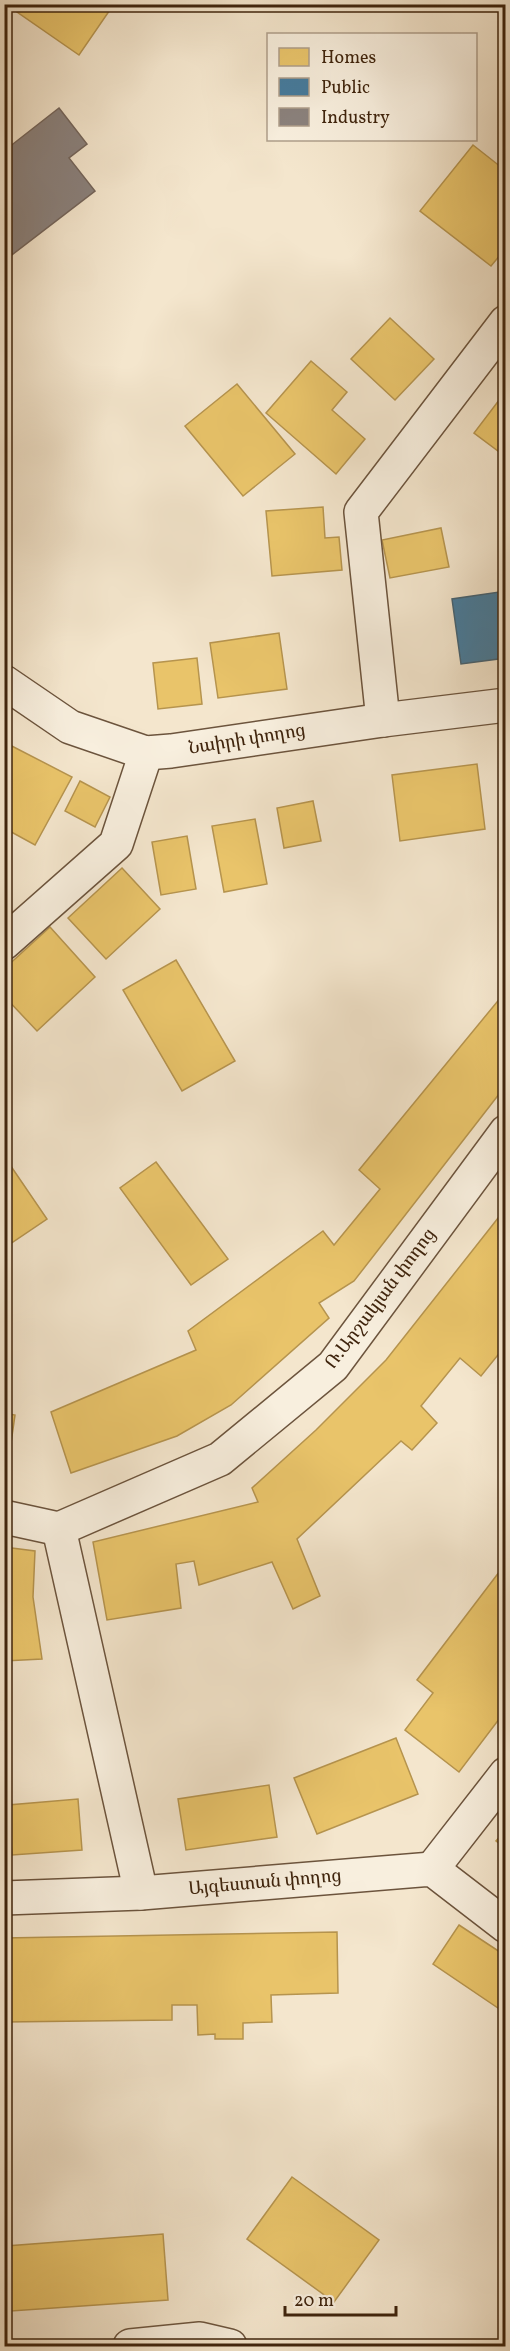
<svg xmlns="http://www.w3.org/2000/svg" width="510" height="2351" viewBox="0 0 510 2351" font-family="Vollkorn,'Noto Serif Armenian',serif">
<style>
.homes{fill:#e9c46a;stroke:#b6944e;stroke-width:1.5}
.public{fill:#457b9d;stroke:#436172;stroke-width:1.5}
.industry{fill:#8a817c;stroke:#74655b;stroke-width:1.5}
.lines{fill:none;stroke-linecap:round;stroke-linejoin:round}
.street-casing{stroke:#6c543d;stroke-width:36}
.street{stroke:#f8efde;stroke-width:33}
.labels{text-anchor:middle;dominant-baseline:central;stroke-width:6;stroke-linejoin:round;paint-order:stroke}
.street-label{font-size:18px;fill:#3f240d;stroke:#f8efde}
</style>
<rect width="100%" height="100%" fill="#f4e6cd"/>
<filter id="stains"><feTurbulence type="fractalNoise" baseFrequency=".00333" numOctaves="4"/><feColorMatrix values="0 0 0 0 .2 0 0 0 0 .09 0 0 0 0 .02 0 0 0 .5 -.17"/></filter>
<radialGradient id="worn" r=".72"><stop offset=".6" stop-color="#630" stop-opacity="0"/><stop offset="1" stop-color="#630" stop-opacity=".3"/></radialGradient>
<!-- homes -->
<g class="homes">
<polygon points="22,4 114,4 79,55 17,12"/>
<polygon points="473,145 506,171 506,248 491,266 420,211"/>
<polygon points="390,318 434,359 395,400 351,359"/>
<polygon points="311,361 347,392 332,410 365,439 336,474 266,413"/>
<polygon points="237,384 295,454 243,496 185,426"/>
<polygon points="506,391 506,457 474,433"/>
<polygon points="323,507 325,538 339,537 342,570 272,576 266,511"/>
<polygon points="441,528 449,567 390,578 382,540"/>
<polygon points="279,633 287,689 218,698 210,643"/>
<polygon points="197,658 202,704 158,709 153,663"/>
<polygon points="4,742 72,777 35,845 4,828"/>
<polygon points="477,764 485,829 400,841 392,775"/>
<polygon points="80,781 110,797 95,827 65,811"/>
<polygon points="313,801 321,841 284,848 277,808"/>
<polygon points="255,819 267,884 224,892 212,826"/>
<polygon points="187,836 196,889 161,895 152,842"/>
<polygon points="122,868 160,909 106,959 68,918"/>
<polygon points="50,927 95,977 37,1031 4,996 4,969"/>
<polygon points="176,960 235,1061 182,1091 123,990"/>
<polygon points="506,991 506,1070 500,1076 503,1089 354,1281 319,1303 329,1318 231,1405 177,1436 71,1473 51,1412 196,1350 188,1331 323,1231 334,1245 380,1189 359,1170"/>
<polygon points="4,1156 47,1219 4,1248"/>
<polygon points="156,1162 228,1259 191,1285 120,1188"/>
<polygon points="506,1208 506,1345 481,1376 460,1358 421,1406 437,1423 412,1450 401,1441 297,1539 320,1596 293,1609 272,1562 199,1585 194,1561 176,1564 181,1608 107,1620 93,1542 258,1502 252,1488 316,1430 386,1360"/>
<polygon points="4,1413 15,1415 5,1485 4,1485"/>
<polygon points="4,1547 35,1551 33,1597 42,1659 4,1661"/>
<polygon points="506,1563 506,1710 459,1772 405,1730 433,1693 417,1680"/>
<polygon points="396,1738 418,1794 317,1834 294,1778"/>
<polygon points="269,1785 277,1837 186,1850 178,1799"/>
<polygon points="78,1799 82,1850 12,1855 8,1805"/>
<polygon points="506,1830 506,1849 496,1841"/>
<polygon points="459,1925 506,1956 506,1998 498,2008 433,1964"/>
<polygon points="337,1932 338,1993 271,1995 272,2022 243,2023 243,2039 215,2039 215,2034 198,2035 197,2005 172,2005 172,2020 4,2022 4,1938"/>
<polygon points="292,2177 379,2240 334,2302 247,2239"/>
<polygon points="163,2234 168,2300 11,2311 6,2246"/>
</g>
<!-- public -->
<polygon class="public" points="506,591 506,658 461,664 452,599"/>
<!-- industry -->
<polygon class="industry" points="59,108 87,144 69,158 95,191 4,261 4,151"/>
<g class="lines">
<defs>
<g id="street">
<polyline points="4,682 70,727 146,753 171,751 383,720 506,705"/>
<polyline points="383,720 361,512 506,322"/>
<polyline points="4,943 116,844 146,753"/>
<polyline points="4,1517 59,1529 220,1459 333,1366 506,1132"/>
<polyline points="59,1529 141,1893"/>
<polyline points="432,1869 506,1774"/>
<polyline points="4,1898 141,1893 432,1869 506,1926"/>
<polyline points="130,2346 200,2339 230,2346"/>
</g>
</defs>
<!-- street casing -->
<use href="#street" class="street-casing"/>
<!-- street -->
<use href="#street" class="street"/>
</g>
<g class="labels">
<!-- street labels -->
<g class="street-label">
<text transform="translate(247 740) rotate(-9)">Նաիրի փողոց</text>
<text transform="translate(381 1299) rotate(-53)">Ռ.Արշակյան փողոց</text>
<text transform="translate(265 1883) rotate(-5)">Այգեստան փողոց</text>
</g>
</g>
<!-- margin -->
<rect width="510" height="2351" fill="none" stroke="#f4e6cd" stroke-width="24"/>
<rect x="6" y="6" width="498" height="2339" fill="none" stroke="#3f240d" stroke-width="3"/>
<rect x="12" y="12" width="486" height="2327" fill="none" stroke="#3f240d" stroke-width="1.5"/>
<!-- legend -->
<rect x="267" y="33" width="210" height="108" fill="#f8efde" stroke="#ae9e8a" stroke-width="1.5"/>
<rect x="279" y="48" width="30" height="18" fill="#e9c46a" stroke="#ae9e8a" stroke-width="1.5"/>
<text x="321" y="63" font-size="18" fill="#3f240d">Homes</text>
<rect x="279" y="78" width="30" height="18" fill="#457b9d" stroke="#ae9e8a" stroke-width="1.5"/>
<text x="321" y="93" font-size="18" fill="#3f240d">Public</text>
<rect x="279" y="108" width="30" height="18" fill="#8a817c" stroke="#ae9e8a" stroke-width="1.5"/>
<text x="321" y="123" font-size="18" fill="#3f240d">Industry</text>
<!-- scale -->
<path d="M285 2306v9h111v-9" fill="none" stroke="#3f240d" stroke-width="3"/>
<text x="294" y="2306" font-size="18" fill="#3f240d" stroke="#f8efde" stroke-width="4.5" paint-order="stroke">20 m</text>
<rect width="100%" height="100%" filter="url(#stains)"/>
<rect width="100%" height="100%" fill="url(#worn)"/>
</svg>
